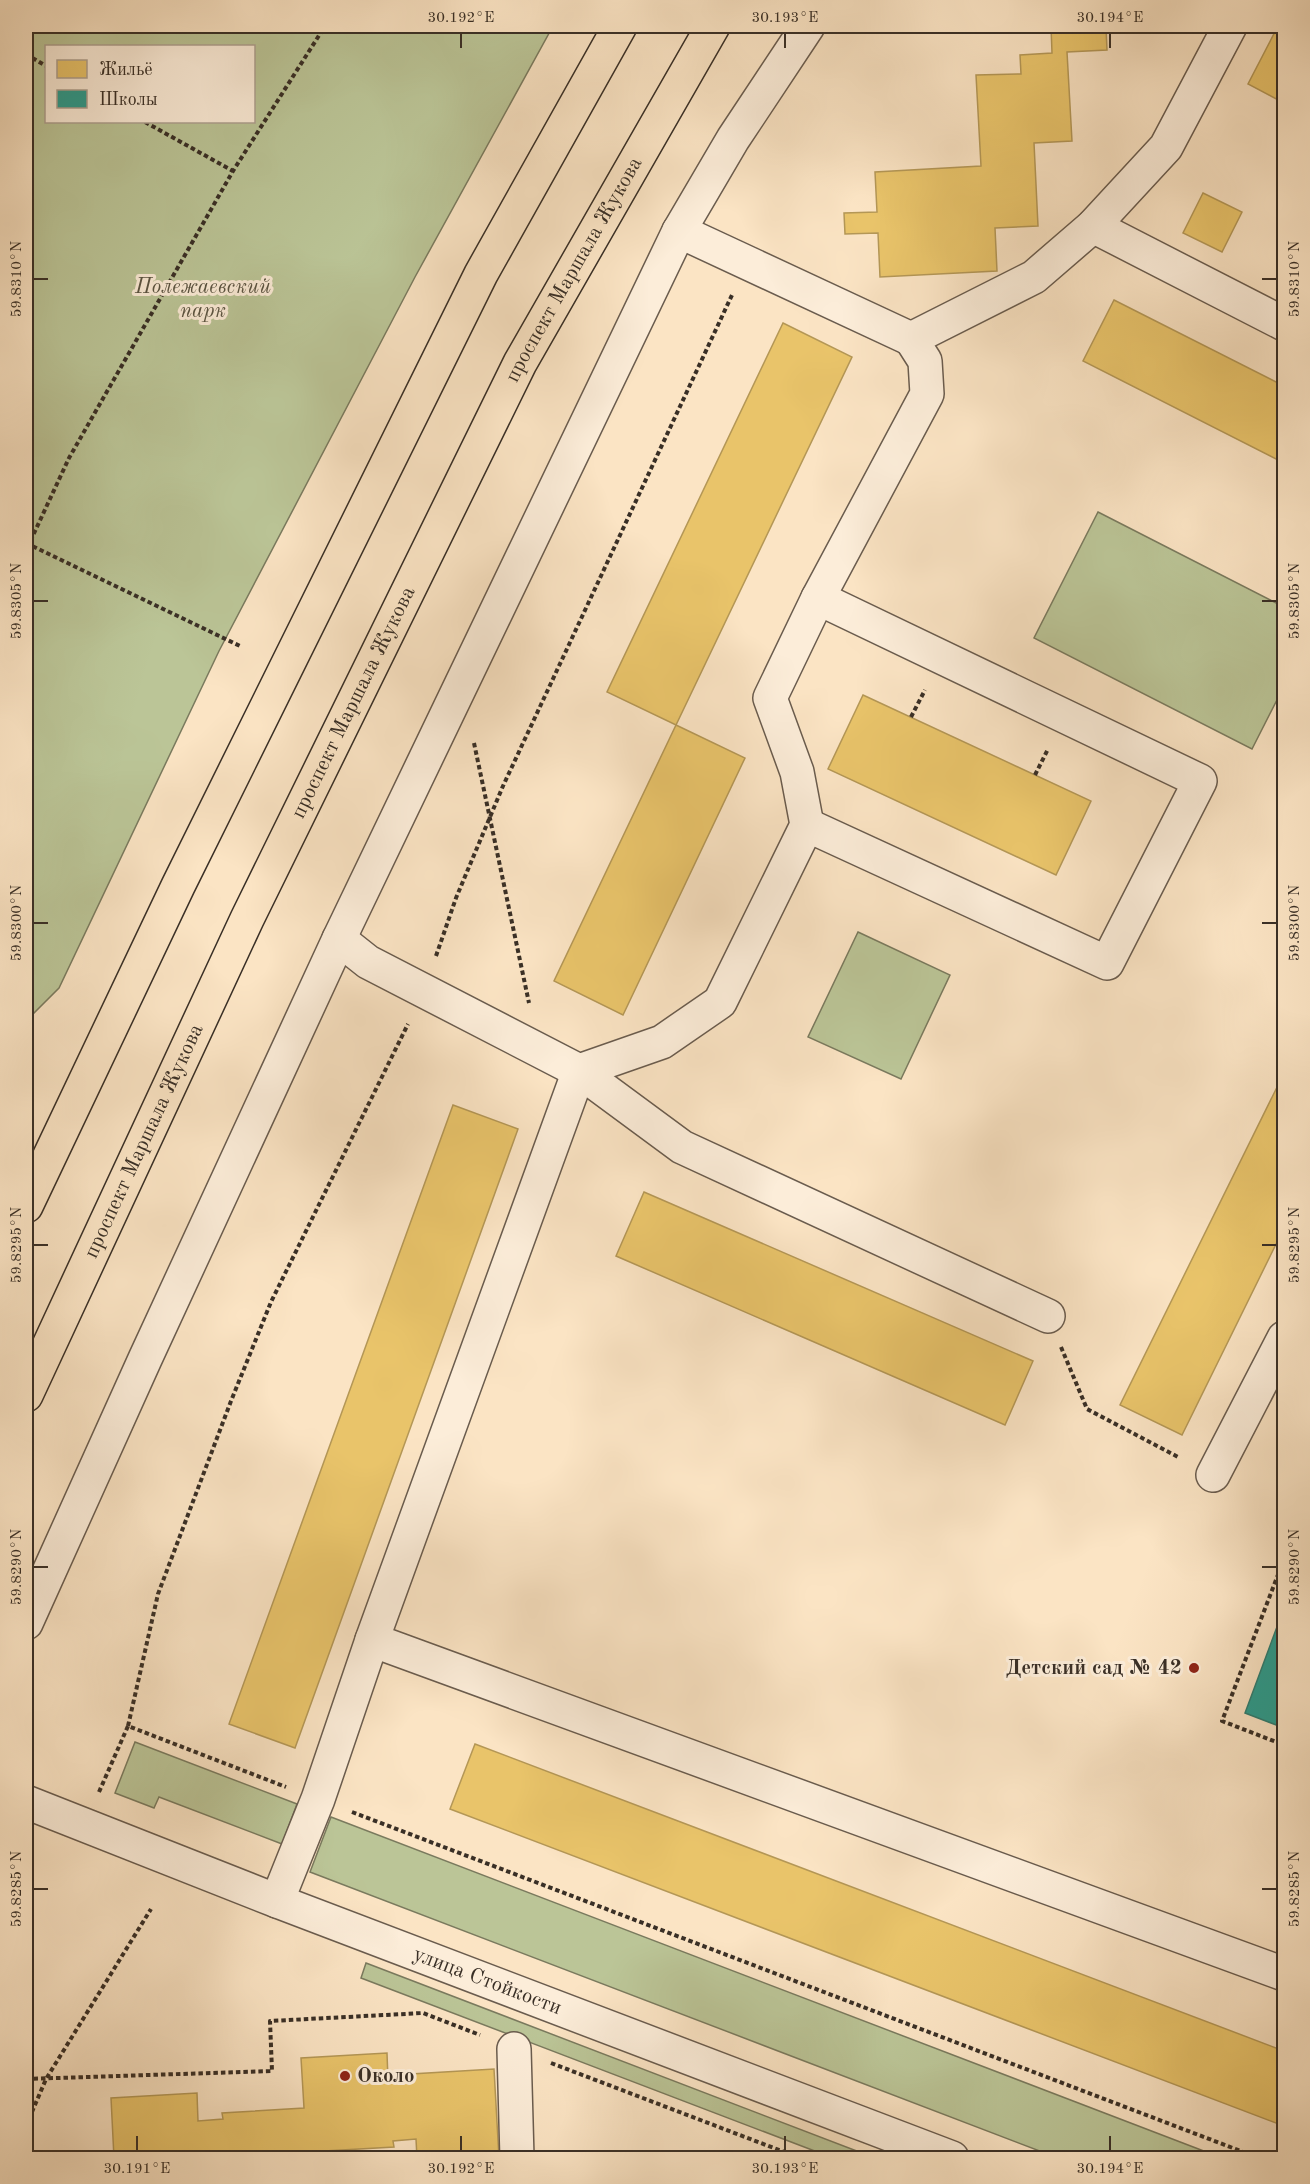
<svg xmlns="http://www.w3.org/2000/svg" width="1310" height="2184" viewBox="0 0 1310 2184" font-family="'Old Standard TT',serif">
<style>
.green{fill:#bbc597;stroke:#7a7a5e;stroke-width:1.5;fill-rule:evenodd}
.homes{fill:#e9c46a;stroke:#b49756;stroke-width:1.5}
.schools{fill:#2a9d8f;stroke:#2e7c70;stroke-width:1.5}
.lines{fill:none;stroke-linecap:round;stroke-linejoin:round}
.minor-casing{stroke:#6a5c4e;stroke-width:36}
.major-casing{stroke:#392f26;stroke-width:36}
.path{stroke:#392f26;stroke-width:4;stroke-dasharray:4.5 3;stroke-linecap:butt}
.minor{stroke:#fcedd9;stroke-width:33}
.major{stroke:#fbe4c4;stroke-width:33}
.ticks{fill:none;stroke:#392f26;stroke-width:2}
.poi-dot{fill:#8f2418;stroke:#fcedd9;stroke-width:2}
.labels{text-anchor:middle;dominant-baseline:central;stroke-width:6;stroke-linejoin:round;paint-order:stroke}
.street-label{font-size:21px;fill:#392f26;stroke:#fcedd9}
.park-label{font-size:21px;font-style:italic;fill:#5a5442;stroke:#fcedd9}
.poi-label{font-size:21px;font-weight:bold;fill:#392f26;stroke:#fcedd9;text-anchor:end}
.neatline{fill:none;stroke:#392f26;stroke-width:2}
.ticks-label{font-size:15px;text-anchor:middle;fill:#392f26}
</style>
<rect width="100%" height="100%" fill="#fbe4c4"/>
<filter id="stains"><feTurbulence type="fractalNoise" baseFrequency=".00333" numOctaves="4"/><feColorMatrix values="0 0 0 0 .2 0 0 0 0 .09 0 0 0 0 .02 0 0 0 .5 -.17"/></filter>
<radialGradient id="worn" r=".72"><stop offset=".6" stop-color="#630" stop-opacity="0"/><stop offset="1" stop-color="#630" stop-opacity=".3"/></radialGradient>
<!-- green -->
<g class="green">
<path d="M26,26H553L415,277L219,651L59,988L26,1021ZM46,46H254V122H46Z"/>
<polygon points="1098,512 1284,607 1284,686 1252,749 1034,638"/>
<polygon points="858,932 950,975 901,1079 808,1037"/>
<polygon points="135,1742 297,1804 282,1844 159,1797 154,1808 115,1793"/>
<polygon points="331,1817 1222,2158 1058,2158 310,1872"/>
<polygon points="366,1963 875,2158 833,2158 361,1978"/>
</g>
<!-- homes -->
<g class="homes">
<polygon points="1051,26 1149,26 1106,28 1107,50 1067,52 1072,141 1034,143 1038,226 995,228 997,271 880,277 878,233 845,234 844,213 877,212 875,172 981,166 976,75 1021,74 1020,55 1052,53"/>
<polygon points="1278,26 1284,26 1284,103 1248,84"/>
<polygon points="1203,193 1242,212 1222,252 1183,233"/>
<polygon points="1114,300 1284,386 1284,463 1083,361"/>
<polygon points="783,323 852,357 676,725 607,692"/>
<polygon points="863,695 1091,801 1056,875 828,769"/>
<polygon points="676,725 745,758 623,1015 554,981"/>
<polygon points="1284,1073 1284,1228 1182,1435 1120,1405"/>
<polygon points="453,1105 518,1129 295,1748 229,1724"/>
<polygon points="644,1192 1033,1361 1005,1425 616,1256"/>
<polygon points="475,1744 1284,2051 1284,2126 450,1809"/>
<polygon points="387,2053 388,2080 412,2079 411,2074 494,2069 499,2158 417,2158 416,2139 393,2141 394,2147 307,2152 307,2158 114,2158 111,2098 197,2093 198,2121 223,2119 222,2113 304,2108 301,2058"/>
</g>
<!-- schools -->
<polygon class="schools" points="1284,1608 1284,1728 1245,1713"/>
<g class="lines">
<defs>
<g id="minor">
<polyline points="1093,226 1284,324"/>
<polyline points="679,231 911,339"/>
<polyline points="807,825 1107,963 1200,781 818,598"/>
<polyline points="339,939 368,962 579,1071 662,1042 720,1002 807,825 797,772 770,698 818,598 927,394 925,361 911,339 1034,277 1093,226 1166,147 1230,26"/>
<polyline points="1048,1316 682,1147 579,1071 372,1640 1284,1974"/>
<polyline points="1213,1475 1284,1338"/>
<polyline points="26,1623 145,1359 339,939 679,231 733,139 808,26"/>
<path id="s1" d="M26,1802L277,1901L952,2158"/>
<polyline points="277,1901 318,1799 372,1640"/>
<polyline points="514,2049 517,2158"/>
</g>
<g id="major">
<polyline points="26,1206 178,886 481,274 620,26"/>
<path id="s2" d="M26,1395L247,919L520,363L713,26"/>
</g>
</defs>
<!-- minor casing -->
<use href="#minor" class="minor-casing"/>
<!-- major casing -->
<use href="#major" class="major-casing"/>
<!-- path -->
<g class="path">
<polyline points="26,54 46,66"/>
<polyline points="145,122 233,171"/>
<polyline points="26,543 240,646"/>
<polyline points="26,555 29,544 69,458 233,171 325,26"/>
<polyline points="911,717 925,690"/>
<polyline points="474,743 529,1003"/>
<polyline points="1035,775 1048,749"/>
<polyline points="436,956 456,898 503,786 732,295"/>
<polyline points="1061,1347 1087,1409 1180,1458"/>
<polyline points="1284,1559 1222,1721 1284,1745"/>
<polyline points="128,1726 158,1594 231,1401 271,1302 408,1024"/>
<polyline points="99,1792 128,1726 286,1787"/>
<polyline points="352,1812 1259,2158"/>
<polyline points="551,2063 800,2158"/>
<polyline points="26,2079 272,2071 270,2021 423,2013 480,2035"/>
<polyline points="26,2126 46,2079 151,1909"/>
</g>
<!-- minor -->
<use href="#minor" class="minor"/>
<!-- major -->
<use href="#major" class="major"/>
</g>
<!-- ticks -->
<path class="ticks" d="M461,33V48M785,33V48M1110,33V48M33,279H48M1262,279H1277M33,601H48M1262,601H1277M33,923H48M1262,923H1277M33,1245H48M1262,1245H1277M33,1567H48M1262,1567H1277M33,1889H48M1262,1889H1277M137,2136V2151M461,2136V2151M785,2136V2151M1110,2136V2151"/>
<!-- markers -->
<g class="poi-dot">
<circle cx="1194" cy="1668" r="6"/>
<circle cx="345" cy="2076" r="6"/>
</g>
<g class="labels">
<!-- street labels -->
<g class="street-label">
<text stroke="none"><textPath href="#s2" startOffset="1252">проспект Маршала Жукова</textPath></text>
<text stroke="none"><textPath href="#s2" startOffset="766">проспект Маршала Жукова</textPath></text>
<text stroke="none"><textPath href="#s2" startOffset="280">проспект Маршала Жукова</textPath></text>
<text stroke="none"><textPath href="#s1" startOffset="495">улица Стойкости</textPath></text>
</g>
<!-- park labels -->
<g class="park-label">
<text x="203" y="287">Полежаевский<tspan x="203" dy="24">парк</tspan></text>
</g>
<!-- poi labels -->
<g class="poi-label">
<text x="1182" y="1668">Детский сад № 42</text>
<text x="357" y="2076" text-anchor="start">Около</text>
</g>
</g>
<!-- margin -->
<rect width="1310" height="2184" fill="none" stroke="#fbe4c4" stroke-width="66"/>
<!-- legend -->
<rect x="45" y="45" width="210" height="78" fill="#fcedd9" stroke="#aea191" stroke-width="1.5"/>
<rect x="57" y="60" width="30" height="18" fill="#e9c46a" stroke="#aea191" stroke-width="1.5"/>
<text x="99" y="75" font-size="18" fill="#392f26">Жильё</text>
<rect x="57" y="90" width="30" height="18" fill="#2a9d8f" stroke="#aea191" stroke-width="1.5"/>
<text x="99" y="105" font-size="18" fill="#392f26">Школы</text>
<rect x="33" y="33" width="1244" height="2118" class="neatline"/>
<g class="ticks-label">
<text x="461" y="22">30.192°E</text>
<text x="785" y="22">30.193°E</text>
<text x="1110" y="22">30.194°E</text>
<text transform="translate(16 279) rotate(-90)" y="5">59.8310°N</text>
<text transform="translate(1294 279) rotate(-90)" y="5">59.8310°N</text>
<text transform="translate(16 601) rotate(-90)" y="5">59.8305°N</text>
<text transform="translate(1294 601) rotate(-90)" y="5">59.8305°N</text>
<text transform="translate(16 923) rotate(-90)" y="5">59.8300°N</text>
<text transform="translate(1294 923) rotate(-90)" y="5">59.8300°N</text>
<text transform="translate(16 1245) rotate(-90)" y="5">59.8295°N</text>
<text transform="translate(1294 1245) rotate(-90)" y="5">59.8295°N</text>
<text transform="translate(16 1567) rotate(-90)" y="5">59.8290°N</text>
<text transform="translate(1294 1567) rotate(-90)" y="5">59.8290°N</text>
<text transform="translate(16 1889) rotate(-90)" y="5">59.8285°N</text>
<text transform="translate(1294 1889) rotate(-90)" y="5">59.8285°N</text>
<text x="137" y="2173">30.191°E</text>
<text x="461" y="2173">30.192°E</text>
<text x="785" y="2173">30.193°E</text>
<text x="1110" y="2173">30.194°E</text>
</g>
<rect width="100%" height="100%" filter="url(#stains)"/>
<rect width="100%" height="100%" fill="url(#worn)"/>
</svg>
